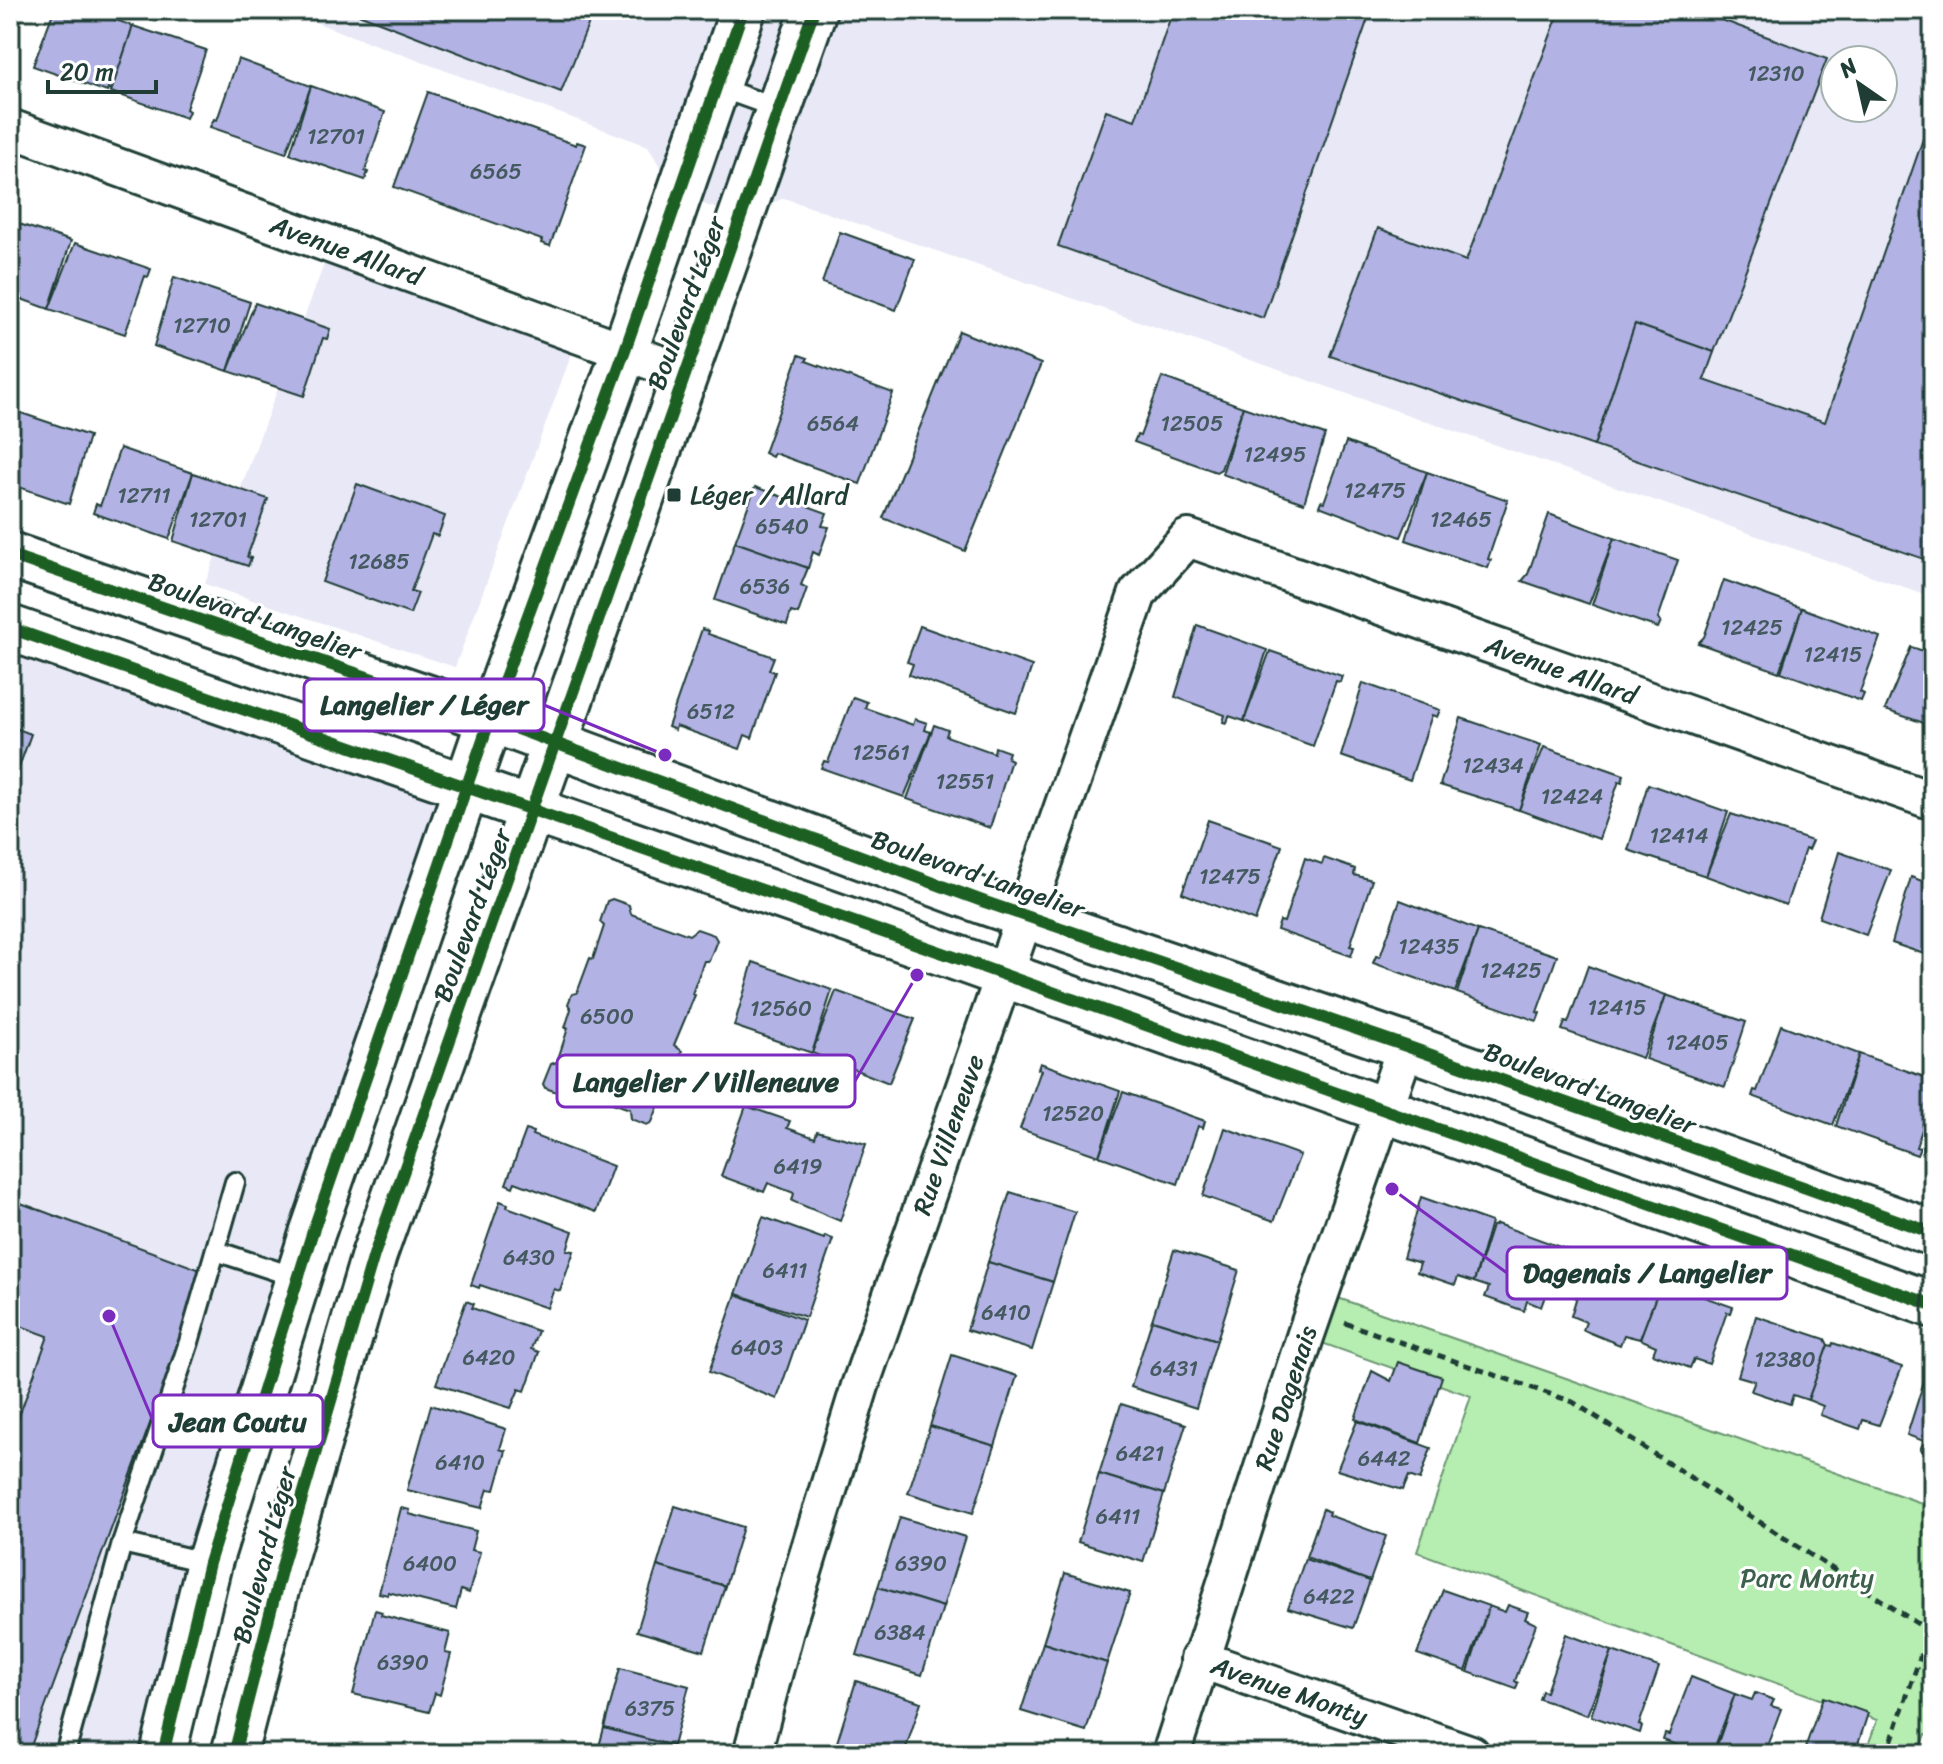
<svg xmlns="http://www.w3.org/2000/svg" width="1943" height="1764" viewBox="0 0 1943 1764" font-family="Sriracha,sans-serif">
<style>
.built{fill:#e8e8f7;fill-rule:evenodd}
.green{fill:#b6edb0;stroke:#6a9572;stroke-width:2}
.building{fill:#b3b2e4;stroke:#1f3d34;stroke-width:2}
.lines{fill:none;stroke-linecap:round;stroke-linejoin:round}
.lane-casing{stroke:#1f3d34;stroke-width:24}
.street-casing{stroke:#1f3d34;stroke-width:42}
.secondary-casing{stroke:#1f3d34;stroke-width:50}
.path{stroke:#1f3d34;stroke-width:5;stroke-dasharray:8 6;stroke-linecap:butt}
.lane{stroke:#fff;stroke-width:18}
.street{stroke:#fff;stroke-width:36}
.secondary{stroke:#fff;stroke-width:44}
.cycleway-casing{stroke:#fff;stroke-width:17}
.cycleway{stroke:#1b5e20;stroke-width:12}
.poi-dot{fill:#1f3d34;stroke:#fff;stroke-width:3}
.labels{text-anchor:middle;dominant-baseline:central;stroke-width:6;stroke-linejoin:round;paint-order:stroke}
.number-label{font-size:22px;fill:#445a60}
.street-label{font-size:26px;fill:#1f3d34;stroke:#fff}
.poi-label{font-size:26px;fill:#1f3d34;stroke:#fff;text-anchor:start}
.park-label{font-size:26px;fill:#3d604d;stroke:#fff}
.leader{fill:none;stroke:#7b2cbf;stroke-width:3}
.callout-dot{fill:#7b2cbf;stroke:#fff;stroke-width:3}
.callout{fill:#fff;stroke:#7b2cbf;stroke-width:3}
.callout-label{font-size:28px;text-anchor:middle;font-weight:bold;fill:#1f3d34}
</style>
<rect width="100%" height="100%" fill="#fff"/>
<filter id="ink" filterUnits="userSpaceOnUse"><feTurbulence type="fractalNoise" baseFrequency=".0125" numOctaves="2"/><feDisplacementMap in="SourceGraphic" scale="16" xChannelSelector="R" yChannelSelector="G"/><feConvolveMatrix kernelMatrix="1 2 1 2 8 2 1 2 1" color-interpolation-filters="sRGB"/></filter>
<g filter="url(#ink)">
<!-- built -->
<g class="built">
<path d="M282,10H1933V597L784,198L741,216L677,196L648,146ZM1835,60H1883V108H1835Z"/>
<polygon points="332,243 579,334 455,667 205,584"/>
<polygon points="10,628 467,788 163,1754 10,1754"/>
</g>
<!-- green -->
<polygon class="green" points="1321,1292 1933,1507 1933,1736 1926,1734 1918,1754 1865,1754 1877,1720 1417,1552 1471,1396 1305,1337"/>
<!-- building -->
<g class="building">
<polygon points="10,10 20,10 10,40"/>
<polygon points="54,10 88,10 133,26 112,90 108,88 107,92 33,66"/>
<polygon points="348,10 594,10 561,92"/>
<polygon points="1173,10 1371,10 1263,318 1058,246 1106,110 1135,120"/>
<polygon points="1560,10 1695,10 1827,59 1714,352 1635,324 1594,446 1330,356 1378,228 1466,261"/>
<polygon points="133,26 206,50 186,109 189,111 186,118 111,92"/>
<polygon points="238,59 311,86 286,153 210,127 214,119 217,120"/>
<polygon points="311,86 385,112 365,171 368,172 365,180 290,154"/>
<polygon points="428,92 576,145 577,142 586,145 550,246 541,243 542,240 394,187"/>
<polygon points="1933,110 1933,562 1594,446 1635,324 1714,352 1704,380 1825,422"/>
<polygon points="10,221 71,241 49,309 10,295"/>
<polygon points="840,232 915,259 896,310 822,283"/>
<polygon points="75,243 151,269 148,277 145,276 125,334 49,309"/>
<polygon points="174,277 250,302 228,371 154,346"/>
<polygon points="255,303 330,329 327,339 323,338 304,396 228,371"/>
<polygon points="959,331 1041,364 965,551 883,518"/>
<polygon points="799,355 808,358 806,361 893,393 860,484 774,453 772,457 764,453"/>
<polygon points="1162,377 1243,407 1221,469 1216,472 1134,442 1137,435 1140,436"/>
<polygon points="1243,407 1325,435 1304,503 1222,474"/>
<polygon points="15,411 89,436 69,504 10,484 10,424"/>
<polygon points="1346,442 1427,472 1401,537 1319,506 1321,501 1324,502"/>
<polygon points="120,448 193,473 169,539 93,513 96,504 100,506"/>
<polygon points="1427,472 1508,500 1488,559 1491,560 1488,568 1406,540"/>
<polygon points="193,473 268,499 247,557 251,558 248,566 173,541"/>
<polygon points="357,484 445,516 438,536 432,534 411,591 418,593 410,614 322,582"/>
<polygon points="755,487 827,513 822,526 829,527 819,555 813,552 808,568 735,542"/>
<polygon points="1549,514 1614,538 1589,604 1522,581 1528,574"/>
<polygon points="1614,538 1678,560 1658,619 1661,621 1658,628 1592,605"/>
<polygon points="735,542 808,568 801,585 807,588 798,614 791,612 787,625 715,600"/>
<polygon points="1724,580 1802,608 1779,672 1698,643 1704,637"/>
<polygon points="1802,608 1880,637 1860,692 1864,694 1861,701 1781,672"/>
<polygon points="1197,625 1267,650 1244,721 1229,716 1227,723 1223,722 1225,715 1175,697"/>
<polygon points="920,626 1032,666 1016,713 909,675 913,664 907,662"/>
<polygon points="702,629 709,631 708,634 774,657 769,670 775,672 752,738 745,735 740,749 676,726 675,730 668,727"/>
<polygon points="1911,647 1933,654 1933,726 1885,710"/>
<polygon points="1270,651 1342,676 1340,682 1336,681 1313,746 1244,721"/>
<polygon points="1363,683 1440,710 1437,717 1432,715 1410,780 1341,756"/>
<polygon points="853,697 867,702 865,708 913,725 915,719 927,723 925,730 931,732 904,797 821,768 824,761 828,762"/>
<polygon points="1461,718 1541,745 1519,810 1440,785"/>
<polygon points="934,725 948,730 946,736 994,753 995,747 1009,752 1007,758 1011,760 990,828 907,799"/>
<polygon points="10,726 31,734 10,792"/>
<polygon points="1544,747 1624,775 1622,782 1619,781 1599,839 1519,810"/>
<polygon points="1648,784 1728,812 1706,876 1628,850"/>
<polygon points="1731,814 1812,841 1808,850 1805,849 1786,905 1706,876"/>
<polygon points="1208,820 1282,846 1255,921 1182,893"/>
<polygon points="1839,852 1891,870 1866,935 1819,918"/>
<polygon points="1305,858 1322,864 1324,858 1355,869 1354,875 1372,880 1350,946 1354,947 1351,956 1277,930 1280,921 1284,922"/>
<polygon points="1911,877 1933,885 1933,957 1892,943"/>
<polygon points="612,899 629,905 631,914 689,935 697,929 714,935 717,940 709,961 704,961 692,994 695,995 674,1045 682,1051 678,1063 667,1064 656,1097 660,1102 652,1122 647,1125 631,1119 630,1109 569,1088 563,1094 545,1088 543,1084 551,1064 557,1062 568,1028 565,1028 571,1009 568,1004 572,994 577,993 590,958 593,959 604,926 600,922 607,901"/>
<polygon points="1400,900 1478,930 1455,992 1373,963 1376,956 1380,957"/>
<polygon points="1478,930 1557,956 1537,1012 1540,1013 1537,1021 1457,993"/>
<polygon points="753,962 832,990 812,1053 734,1026"/>
<polygon points="1588,966 1666,995 1642,1058 1562,1030 1565,1022 1568,1023"/>
<polygon points="836,991 915,1019 889,1083 812,1053"/>
<polygon points="1666,995 1746,1022 1725,1087 1645,1059"/>
<polygon points="1781,1025 1859,1054 1833,1125 1752,1096 1754,1090 1757,1091"/>
<polygon points="1859,1054 1933,1080 1933,1098 1916,1147 1920,1148 1917,1155 1836,1126"/>
<polygon points="1040,1063 1120,1091 1099,1156 1020,1129 1041,1070 1038,1069"/>
<polygon points="1123,1092 1205,1121 1203,1128 1198,1126 1178,1184 1099,1156"/>
<polygon points="746,1106 790,1121 787,1128 815,1138 817,1131 866,1144 840,1221 792,1201 794,1193 768,1183 764,1192 721,1176"/>
<polygon points="1225,1128 1300,1155 1274,1221 1203,1196"/>
<polygon points="526,1130 533,1132 532,1135 613,1166 596,1212 515,1182 513,1187 506,1184"/>
<polygon points="1010,1192 1075,1212 1053,1282 988,1262"/>
<polygon points="1421,1197 1491,1222 1474,1282 1458,1277 1455,1285 1417,1272 1420,1263 1403,1258"/>
<polygon points="10,1199 206,1272 28,1754 10,1754 10,1441 48,1336 10,1322"/>
<polygon points="500,1201 508,1204 507,1207 573,1231 567,1250 574,1251 560,1291 554,1289 547,1308 480,1285 479,1288 471,1285"/>
<polygon points="763,1217 824,1239 825,1236 833,1239 806,1317 736,1294"/>
<polygon points="1497,1224 1566,1249 1564,1256 1560,1255 1541,1307 1527,1301 1524,1311 1485,1297 1489,1287 1474,1282 1492,1226"/>
<polygon points="1174,1250 1239,1270 1217,1340 1152,1320"/>
<polygon points="1589,1256 1658,1281 1660,1286 1640,1339 1624,1335 1620,1345 1583,1330 1586,1322 1571,1316"/>
<polygon points="988,1262 1053,1282 1032,1350 967,1330"/>
<polygon points="1664,1283 1733,1307 1731,1313 1727,1312 1709,1364 1694,1359 1690,1368 1653,1354 1656,1346 1640,1339 1660,1286"/>
<polygon points="736,1294 804,1320 777,1399 709,1372"/>
<polygon points="466,1301 474,1304 472,1308 538,1331 531,1349 539,1352 525,1391 519,1389 511,1408 436,1384"/>
<polygon points="1756,1316 1825,1339 1828,1345 1808,1400 1793,1395 1790,1404 1751,1391 1755,1381 1738,1376"/>
<polygon points="1152,1320 1217,1340 1196,1408 1131,1387"/>
<polygon points="1833,1343 1902,1367 1879,1425 1863,1420 1860,1429 1820,1415 1823,1406 1808,1400 1828,1345 1832,1346"/>
<polygon points="952,1355 1017,1376 995,1446 930,1426"/>
<polygon points="1398,1362 1442,1377 1420,1443 1355,1419 1372,1371 1391,1381"/>
<polygon points="1926,1375 1933,1377 1933,1455 1920,1450 1924,1441 1907,1435"/>
<polygon points="1121,1404 1186,1424 1164,1494 1099,1474"/>
<polygon points="431,1405 506,1429 500,1449 506,1451 495,1490 488,1489 482,1508 407,1490"/>
<polygon points="1357,1421 1431,1448 1420,1480 1409,1476 1403,1490 1337,1470"/>
<polygon points="930,1426 995,1446 973,1513 908,1493"/>
<polygon points="1099,1474 1164,1494 1143,1562 1078,1542"/>
<polygon points="675,1506 743,1527 725,1586 657,1566"/>
<polygon points="401,1508 410,1510 409,1514 476,1531 471,1550 480,1552 469,1593 461,1590 456,1609 388,1592 388,1595 379,1593"/>
<polygon points="1323,1509 1329,1512 1328,1515 1386,1536 1370,1581 1306,1557"/>
<polygon points="900,1517 965,1537 943,1607 878,1587"/>
<polygon points="1305,1559 1370,1581 1353,1628 1288,1608"/>
<polygon points="657,1566 725,1586 704,1651 637,1631"/>
<polygon points="1065,1573 1130,1593 1107,1663 1043,1643"/>
<polygon points="878,1587 943,1607 922,1675 857,1655"/>
<polygon points="1443,1590 1489,1606 1466,1671 1417,1654"/>
<polygon points="1508,1605 1528,1612 1525,1619 1536,1624 1515,1681 1518,1683 1516,1689 1468,1672 1489,1606 1505,1612"/>
<polygon points="375,1610 382,1612 381,1615 450,1633 445,1653 451,1654 440,1695 435,1693 429,1712 353,1694"/>
<polygon points="1566,1634 1612,1651 1587,1715 1539,1699 1542,1691 1546,1692"/>
<polygon points="1043,1643 1107,1663 1086,1731 1021,1711"/>
<polygon points="1612,1651 1659,1667 1639,1725 1642,1726 1640,1733 1591,1716"/>
<polygon points="620,1668 689,1686 673,1746 604,1728"/>
<polygon points="1691,1677 1735,1694 1712,1754 1700,1754 1663,1740 1665,1734 1669,1735"/>
<polygon points="856,1681 921,1702 904,1754 834,1752"/>
<polygon points="1755,1693 1774,1700 1771,1706 1781,1709 1764,1754 1714,1754 1735,1694 1752,1700"/>
<polygon points="1823,1697 1868,1713 1855,1754 1803,1754"/>
<polygon points="604,1728 673,1746 671,1754 597,1754"/>
</g>
<g class="lines">
<defs>
<g id="lane">
<polyline points="715,86 779,109"/>
<polyline points="216,1251 298,1278"/>
<polyline points="209,1563 122,1543 189,1342 235,1182"/>
<polyline points="65,1754 122,1543"/>
</g>
<g id="street">
<path id="s1" d="M10,128L684,373"/>
<path id="s2" d="M1199,1659L1471,1754"/>
<path id="s3" d="M752,1754L785,1630L860,1386L1138,593L1188,538L1933,801"/>
<path id="s4" d="M1171,1754L1305,1337L1406,1046"/>
</g>
<g id="secondary">
<polyline points="10,555 490,719 985,902 1406,1046 1933,1233"/>
<polyline points="10,628 943,953 1933,1305"/>
<polyline points="163,1754 209,1563 312,1234 490,719 625,350 743,10"/>
<polyline points="234,1754 283,1563 374,1255 814,10"/>
</g>
</defs>
<!-- lane casing -->
<use href="#lane" class="lane-casing"/>
<!-- street casing -->
<use href="#street" class="street-casing"/>
<!-- secondary casing -->
<use href="#secondary" class="secondary-casing"/>
<!-- path -->
<g class="path">
<polyline points="1345,1323 1573,1402 1929,1631 1933,1630"/>
<polyline points="1887,1754 1929,1631"/>
</g>
<!-- lane -->
<use href="#lane" class="lane"/>
<!-- street -->
<use href="#street" class="street"/>
<!-- secondary -->
<use href="#secondary" class="secondary"/>
<defs>
<g id="cycleway">
<polyline points="10,555 490,719 985,902 1406,1046 1933,1233"/>
<polyline points="10,628 943,953 1933,1305"/>
<polyline points="163,1754 209,1563 312,1234 490,719 625,350 743,10"/>
<polyline points="234,1754 283,1563 374,1255 814,10"/>
</g>
</defs>
<!-- cycleway casing -->
<use href="#cycleway" class="cycleway-casing"/>
<!-- cycleway -->
<use href="#cycleway" class="cycleway"/>
</g>
</g>
<!-- markers -->
<rect class="poi-dot" x="666" y="487" width="16" height="16" rx="4"/>
<g class="labels">
<!-- number labels -->
<g class="number-label">
<text x="1776" y="73">12310</text>
<text x="336" y="136">12701</text>
<text x="496" y="171">6565</text>
<text x="202" y="325">12710</text>
<text x="833" y="423">6564</text>
<text x="1192" y="423">12505</text>
<text x="1275" y="454">12495</text>
<text x="1375" y="490">12475</text>
<text x="144" y="495">12711</text>
<text x="218" y="519">12701</text>
<text x="1461" y="519">12465</text>
<text x="782" y="526">6540</text>
<text x="379" y="561">12685</text>
<text x="765" y="586">6536</text>
<text x="1752" y="627">12425</text>
<text x="1833" y="654">12415</text>
<text x="711" y="711">6512</text>
<text x="881" y="752">12561</text>
<text x="1493" y="765">12434</text>
<text x="965" y="781">12551</text>
<text x="1572" y="796">12424</text>
<text x="1679" y="835">12414</text>
<text x="1230" y="876">12475</text>
<text x="1429" y="946">12435</text>
<text x="1511" y="970">12425</text>
<text x="1617" y="1007">12415</text>
<text x="781" y="1008">12560</text>
<text x="607" y="1016">6500</text>
<text x="1697" y="1042">12405</text>
<text x="1073" y="1113">12520</text>
<text x="798" y="1166">6419</text>
<text x="529" y="1257">6430</text>
<text x="785" y="1270">6411</text>
<text x="1006" y="1312">6410</text>
<text x="757" y="1347">6403</text>
<text x="489" y="1357">6420</text>
<text x="1785" y="1359">12380</text>
<text x="1174" y="1368">6431</text>
<text x="1140" y="1453">6421</text>
<text x="1384" y="1458">6442</text>
<text x="460" y="1462">6410</text>
<text x="1118" y="1516">6411</text>
<text x="430" y="1563">6400</text>
<text x="921" y="1563">6390</text>
<text x="1329" y="1596">6422</text>
<text x="900" y="1632">6384</text>
<text x="403" y="1662">6390</text>
<text x="650" y="1708">6375</text>
</g>
<!-- street labels -->
<g class="street-label">
<text stroke="none"><textPath href="#s1" startOffset="358">Avenue Allard</textPath></text>
<text transform="translate(686 303) rotate(-70)">Boulevard Léger</text>
<text transform="translate(255 616) rotate(19)">Boulevard Langelier</text>
<text stroke="none"><textPath href="#s3" startOffset="1694">Avenue Allard</textPath></text>
<text transform="translate(978 874) rotate(19)">Boulevard Langelier</text>
<text transform="translate(472 915) rotate(-70)">Boulevard Léger</text>
<text transform="translate(1590 1088) rotate(20)">Boulevard Langelier</text>
<text stroke="none"><textPath href="#s3" startOffset="650">Rue Villeneuve</textPath></text>
<text stroke="none"><textPath href="#s4" startOffset="374">Rue Dagenais</textPath></text>
<text transform="translate(264 1555) rotate(-75)">Boulevard Léger</text>
<text stroke="none"><textPath href="#s2" startOffset="96">Avenue Monty</textPath></text>
</g>
<!-- poi labels -->
<g class="poi-label">
<text x="690" y="495">Léger / Allard</text>
</g>
<!-- park labels -->
<g class="park-label">
<text x="1807" y="1578">Parc Monty</text>
</g>
</g>
<!-- callouts -->
<path class="leader" d="M665 755L544 705M917 975L855 1081M1392 1189L1507 1273M109 1316L153 1421"/>
<g class="callout-dot">
<circle cx="665" cy="755" r="8"/>
<circle cx="917" cy="975" r="8"/>
<circle cx="1392" cy="1189" r="8"/>
<circle cx="109" cy="1316" r="8"/>
</g>
<g class="callout">
<rect x="304" y="679" width="240" height="52" rx="8"/>
<rect x="557" y="1055" width="298" height="52" rx="8"/>
<rect x="1507" y="1247" width="280" height="52" rx="8"/>
<rect x="153" y="1395" width="170" height="52" rx="8"/>
</g>
<g class="callout-label">
<text x="424" y="714">Langelier / Léger</text>
<text x="706" y="1091">Langelier / Villeneuve</text>
<text x="1647" y="1282">Dagenais / Langelier</text>
<text x="238" y="1431">Jean Coutu</text>
</g>
<!-- margin -->
<rect width="1943" height="1764" fill="none" stroke="#fff" stroke-width="40"/>
<rect x="20" y="20" width="1903" height="1724" fill="none" stroke="#1f3d34" stroke-width="3" filter="url(#ink)"/>
<!-- north arrow -->
<g transform="translate(1859 84) rotate(326)"><circle r="38" fill="#ffffff" stroke="#a5b1ae" stroke-width="2"/>
<path d="M0-6L14 30L0 20L-14 30Z" fill="#1f3d34"/>
<text y="-12" font-size="22" font-weight="bold" text-anchor="middle" fill="#1f3d34">N</text>
</g>
<!-- scale -->
<path d="M48 80v12h108v-12" fill="none" stroke="#1f3d34" stroke-width="4"/>
<text x="60" y="80" font-size="24" fill="#1f3d34" stroke="#ffffff" stroke-width="6" paint-order="stroke">20 m</text>
</svg>
